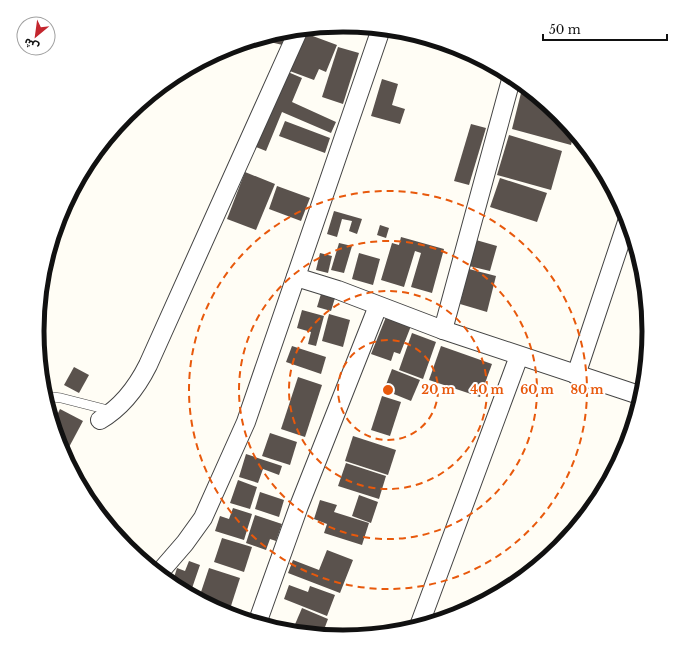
<svg xmlns="http://www.w3.org/2000/svg" width="687" height="662" viewBox="0 0 687 662" font-family="'Libre Baskerville','Noto Sans Arabic',serif">
<style>
.building{fill:#5a524d}
.lines{fill:none;stroke-linecap:round;stroke-linejoin:round}
.service-casing{stroke:#444;stroke-width:10}
.minor-casing{stroke:#444;stroke-width:20}
.service{stroke:#fff;stroke-width:9}
.minor{stroke:#fff;stroke-width:18}
.ring{fill:none;stroke:#e8590c;stroke-width:2;stroke-dasharray:7 5}
.rim{fill:none;stroke:#111;stroke-width:5}
.centre{fill:#e8590c;stroke:#fff;stroke-width:2}
.ring-label{font-size:12px;text-anchor:middle;font-weight:bold;fill:#e8590c;stroke:#fff;stroke-width:4;stroke-linejoin:round;paint-order:stroke}
</style>
<rect width="100%" height="100%" fill="#fffdf5"/>
<!-- building -->
<g class="building">
<polygon points="291,30 287,46 257,39 284,31"/>
<polygon points="302,32 337,45 326,72 319,69 314,80 287,70"/>
<polygon points="338,47 359,53 343,104 322,97"/>
<polygon points="288,72 302,78 292,102 336,122 331,133 282,112 266,151 256,147"/>
<polygon points="382,79 398,84 392,105 405,109 400,124 371,116"/>
<polygon points="523,85 560,115 574,132 571,145 512,129"/>
<polygon points="285,121 330,138 325,153 279,136"/>
<polygon points="471,124 486,128 469,185 454,181"/>
<polygon points="509,135 562,151 551,190 497,175"/>
<polygon points="245,172 275,184 256,230 227,219"/>
<polygon points="500,178 547,193 537,222 490,207"/>
<polygon points="277,186 310,198 301,221 269,209"/>
<polygon points="334,211 362,219 357,234 349,231 352,221 342,219 337,237 327,234"/>
<polygon points="380,225 389,228 386,238 377,235"/>
<polygon points="401,237 444,249 432,293 411,287 421,253 415,251 404,287 381,280 392,243 399,245"/>
<polygon points="476,240 497,246 490,271 469,266"/>
<polygon points="339,243 352,246 344,273 331,270"/>
<polygon points="320,253 332,256 328,273 316,270"/>
<polygon points="359,253 380,259 373,285 352,279"/>
<polygon points="469,269 496,276 487,312 460,304"/>
<polygon points="321,294 335,298 331,311 317,307"/>
<polygon points="302,310 324,316 316,346 308,344 311,332 297,328"/>
<polygon points="329,314 350,320 343,347 322,341"/>
<polygon points="386,317 411,326 400,354 394,352 391,361 371,354"/>
<polygon points="412,333 436,342 423,379 399,370"/>
<polygon points="292,346 326,357 321,374 286,362"/>
<polygon points="441,346 492,364 480,397 429,380"/>
<polygon points="74,367 89,375 79,393 64,385"/>
<polygon points="392,369 420,380 411,401 384,390"/>
<polygon points="298,377 322,385 305,437 281,429"/>
<polygon points="382,396 401,402 390,436 371,430"/>
<polygon points="60,409 83,421 68,449 60,445 53,423"/>
<polygon points="270,433 297,442 290,465 262,456"/>
<polygon points="353,436 396,450 388,475 345,461"/>
<polygon points="246,454 282,466 279,475 263,469 258,483 239,477"/>
<polygon points="346,463 386,476 379,499 338,486"/>
<polygon points="238,480 257,487 250,509 230,503"/>
<polygon points="260,492 284,500 279,517 255,509"/>
<polygon points="359,495 378,502 371,523 352,516"/>
<polygon points="320,500 337,505 334,512 369,523 362,545 324,533 327,524 314,519"/>
<polygon points="233,508 252,514 244,540 215,531 220,516 229,519"/>
<polygon points="255,515 282,524 276,541 270,539 266,550 246,543"/>
<polygon points="222,538 252,547 244,572 214,562"/>
<polygon points="327,550 353,560 340,593 288,573 293,560 319,570"/>
<polygon points="189,561 200,565 190,594 172,584 177,568 185,571"/>
<polygon points="209,568 240,578 230,609 199,598"/>
<polygon points="289,585 308,592 310,586 335,595 327,616 284,599"/>
<polygon points="302,608 328,619 322,635 304,633 293,629"/>
</g>
<g class="lines">
<defs>
<polyline id="service" points="45,396 61,398 112,411"/>
<g id="minor">
<polyline points="296,277 338,290 443,330 642,396"/>
<polyline points="443,330 512,76"/>
<polyline points="576,375 628,219"/>
<path d="M100,420C122,407 137,387 148,365L299,29"/>
<polyline points="159,573 185,543 203,518 246,422 381,29"/>
<polyline points="260,615 299,506 378,306"/>
<polyline points="419,626 519,356"/>
</g>
</defs>
<!-- service casing -->
<use href="#service" class="service-casing"/>
<!-- minor casing -->
<use href="#minor" class="minor-casing"/>
<!-- service -->
<use href="#service" class="service"/>
<!-- minor -->
<use href="#minor" class="minor"/>
</g>
<!-- distance rings -->
<g class="ring">
<circle cx="388" cy="390" r="50"/>
<circle cx="388" cy="390" r="99"/>
<circle cx="388" cy="390" r="149"/>
<circle cx="388" cy="390" r="199"/>
</g>
<!-- crop -->
<path d="M0 0H687V662H0ZM44 331a299 299 0 1 1 598 0a299 299 0 1 1-598 0Z" fill="#fff" fill-rule="evenodd"/>
<path class="rim" d="M44 331a299 299 0 1 1 598 0a299 299 0 1 1-598 0Z"/>
<circle cx="388" cy="390" r="6" class="centre"/>
<g class="ring-label">
<text x="438" y="394">20 m</text>
<text x="487" y="394">40 m</text>
<text x="537" y="394">60 m</text>
<text x="587" y="394">80 m</text>
</g>
<!-- north arrow -->
<g transform="translate(36 36) rotate(209)"><circle r="19" fill="#ffffff" stroke="#a0a0a0"/>
<path d="M0-3L7 15L0 10L-7 15Z" fill="#c4262e"/>
<text y="-6" font-size="11" font-weight="bold" text-anchor="middle" fill="#111111">ش</text>
</g>
<!-- scale -->
<path d="M543 34v6h124v-6" fill="none" stroke="#111111" stroke-width="2"/>
<text x="549" y="34" font-size="12" fill="#111111" stroke="#ffffff" stroke-width="3" paint-order="stroke">50 m</text>
</svg>
